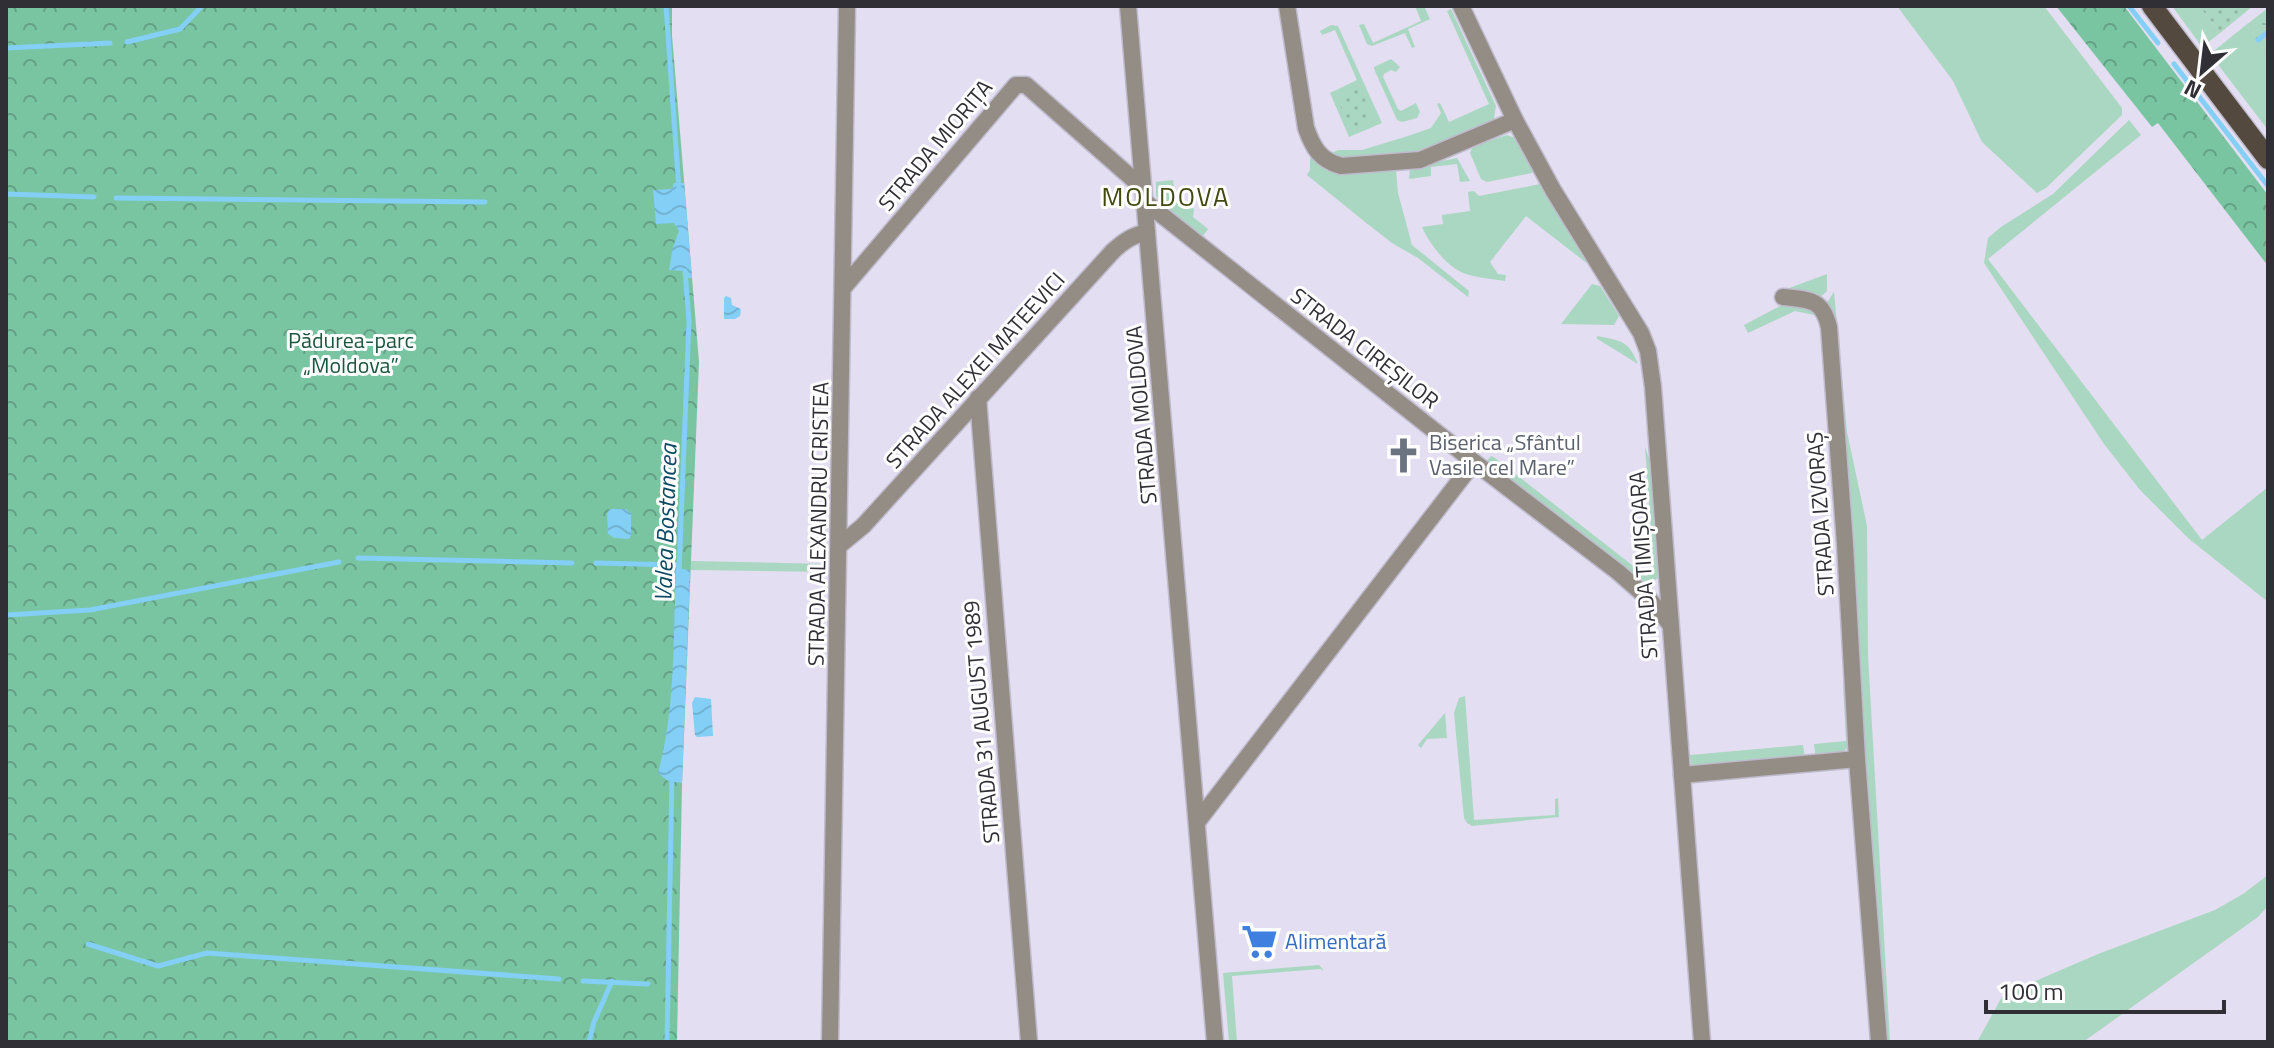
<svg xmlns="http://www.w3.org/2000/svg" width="2274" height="1048" viewBox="0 0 2274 1048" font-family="'Titillium Web',sans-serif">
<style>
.green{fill:#aad7c1}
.forest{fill:url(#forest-crowns)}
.wetland{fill:url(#wetland-marsh)}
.park{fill:url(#park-dots)}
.water{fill:url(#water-waves)}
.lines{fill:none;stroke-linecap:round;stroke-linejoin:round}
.stream{stroke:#84cff5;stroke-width:5}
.minor-casing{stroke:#bfbbcc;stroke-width:19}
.major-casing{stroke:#bfbbcc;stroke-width:23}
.minor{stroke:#938d86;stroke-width:16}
.major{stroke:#53493e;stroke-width:20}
.labels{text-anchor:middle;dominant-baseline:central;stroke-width:6;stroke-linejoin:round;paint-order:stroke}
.street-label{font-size:22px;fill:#312f36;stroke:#fff}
.park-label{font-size:22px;fill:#1c5740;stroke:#fff}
.worship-label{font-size:22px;fill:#5b616d;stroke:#fff;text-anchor:start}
.shop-label{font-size:22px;fill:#366cbe;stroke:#fff;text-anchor:start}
.water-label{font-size:24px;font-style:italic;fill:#0d4b65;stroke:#fff}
.quarter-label{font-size:26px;letter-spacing:2px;fill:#424a0f;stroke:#fff}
</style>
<defs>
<pattern id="forest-crowns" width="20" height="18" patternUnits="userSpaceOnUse" patternTransform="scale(2)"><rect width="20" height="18" fill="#79c5a2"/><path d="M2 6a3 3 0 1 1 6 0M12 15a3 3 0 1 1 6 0" fill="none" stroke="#64a085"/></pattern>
<pattern id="wetland-marsh" width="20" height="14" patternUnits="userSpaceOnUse" patternTransform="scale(2)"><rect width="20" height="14" fill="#aad7c1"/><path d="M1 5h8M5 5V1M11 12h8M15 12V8" fill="none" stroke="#93b9a6"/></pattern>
<pattern id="park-dots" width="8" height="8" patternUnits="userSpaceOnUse" patternTransform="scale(2)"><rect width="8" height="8" fill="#aad7c1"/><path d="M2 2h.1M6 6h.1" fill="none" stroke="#93b9a6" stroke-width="1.8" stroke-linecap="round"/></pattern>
<pattern id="water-waves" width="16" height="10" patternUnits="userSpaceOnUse" patternTransform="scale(2)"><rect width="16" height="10" fill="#84cff5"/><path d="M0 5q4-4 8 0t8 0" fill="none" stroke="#72b2d3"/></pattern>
</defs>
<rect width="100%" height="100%" fill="#e3def1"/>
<!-- green -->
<g class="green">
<polygon points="1415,6 1424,6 1430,19 1408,29 1415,47 1412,48 1405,33 1372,46 1367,44 1359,25 1364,24 1373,43 1421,21"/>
<polygon points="1897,6 2044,6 2122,108 2122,115 2046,188 2037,193 1982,142 1953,81"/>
<polygon points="2172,6 2199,6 2220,33 2202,47"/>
<polygon points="1451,9 1496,106 1493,124 1443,141 1436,150 1428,154 1340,162 1325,156 1338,150 1362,150 1408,136 1431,128 1441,113 1437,104 1440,103 1449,122 1489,104 1447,11"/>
<polygon points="1331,25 1338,26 1382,123 1349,137 1330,93 1357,80 1335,30 1322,35 1320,31"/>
<polygon points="2246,25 2268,53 2268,130 2210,54"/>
<polygon points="1391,59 1400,67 1396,72 1391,70 1384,74 1383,77 1398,109 1401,111 1416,103 1420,112 1417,118 1402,122 1397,120 1374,69 1374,67"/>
<polygon points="2129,120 2141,135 1988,259 2202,540 2268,487 2268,602 2188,538 2140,490 2104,444 1984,263 1988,238 2001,227 2053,194"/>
<polygon points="1507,135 1518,139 1533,167 1532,173 1487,182 1481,179 1470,153 1473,146"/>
<path d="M1310,157C1318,159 1322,168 1334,172L1391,166L1396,171L1398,193L1412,245L1469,291L1468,297L1418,258L1392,243L1365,222L1307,175L1310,170Z"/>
<polygon points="1457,158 1470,181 1460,182 1457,164 1431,167 1431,176 1409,179 1410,170 1413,167"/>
<polygon points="1173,180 1175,197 1194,209 1193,217 1208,229 1203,236 1160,202 1156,196 1156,182"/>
<path d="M1540,184L1597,269L1593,268L1526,216L1490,262L1498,274L1506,275L1505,281C1493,279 1478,278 1466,274C1448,269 1429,243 1422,227L1443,224L1442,215L1470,211L1468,192L1474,191L1479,196Z"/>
<polygon points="1827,274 1827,291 1819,298 1784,290"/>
<polygon points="1592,284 1600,286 1619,316 1614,325 1561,324"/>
<polygon points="1834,292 1847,432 1867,526 1868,655 1890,1042 1884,1042 1826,304"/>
<polygon points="1783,302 1813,307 1819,316 1795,311 1748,333 1744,325 1782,305"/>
<path d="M1598,336C1622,341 1629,341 1638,364L1596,338Z"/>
<polygon points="1645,447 1650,461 1660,563 1658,578 1648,585 1487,461 1491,456 1495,458 1646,576 1654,572"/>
<polygon points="691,561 829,564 829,572 690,570"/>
<polygon points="1843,683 1849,683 1849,747 1838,755 1816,759 1814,744 1846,741"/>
<polygon points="1465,696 1474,820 1555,815 1555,799 1558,798 1559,817 1472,826 1467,823 1464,818 1454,713 1459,698"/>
<polygon points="1445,713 1447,738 1427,739 1421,748 1418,745"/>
<polygon points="1803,745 1805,759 1694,767 1691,765 1690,755"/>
<polygon points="2268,875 2268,906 2258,917 2083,1042 1977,1042 2003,995 2098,954 2215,910 2243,894"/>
<polygon points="1319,965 1324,971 1320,969 1232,976 1237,1042 1229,1042 1223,973"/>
</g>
<!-- forest -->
<g class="forest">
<polygon points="6,6 672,6 672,35 699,362 682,785 677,1042 6,1042"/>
<polygon points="2056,6 2124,6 2268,195 2268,266 2158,123 2152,127"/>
</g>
<!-- wetland -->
<polygon class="wetland" points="2268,8 2268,51 2267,52 2246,25"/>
<!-- park -->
<g class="park">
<polygon points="2199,6 2253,6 2220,33"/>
<polygon points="1359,86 1375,121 1352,131 1336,97"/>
</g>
<!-- water -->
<g class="water">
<polygon points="674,183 684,183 692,278 684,278 683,271 669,270 673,247 679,231 674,223 656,224 653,190 672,189"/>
<polygon points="726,296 731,298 732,305 741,309 740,316 735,319 724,319 724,298"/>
<polygon points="610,509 626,509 631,514 631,535 629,539 614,538 608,534 607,514"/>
<path d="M676,568L690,570L682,783L668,781L658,773C676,707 673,636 676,568Z"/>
<polygon points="695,697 711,699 713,736 697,737 695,735 692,703"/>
</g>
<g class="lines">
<!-- stream -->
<g class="stream">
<polyline points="666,6 679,190"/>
<polyline points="2129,6 2158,43"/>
<polyline points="2258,40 2268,32"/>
<polyline points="127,42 180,29 202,6"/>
<polyline points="6,48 110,43"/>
<polyline points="2174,64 2268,186"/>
<polyline points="6,194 94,197"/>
<polyline points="116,198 485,202"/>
<polyline points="358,558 572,563"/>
<polyline points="596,563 679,565"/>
<polyline points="679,573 689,321 685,271"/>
<polyline points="6,615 90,610 339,562"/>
<polyline points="88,944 158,966 207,953 559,979"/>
<polyline points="583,981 648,984"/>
<polyline points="589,1042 594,1022 612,981"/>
<polyline points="667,1042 672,775"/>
</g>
<defs>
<g id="minor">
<polyline points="1128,6 1215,1042"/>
<path d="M1287,6L1306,128C1313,148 1320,160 1341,166L1420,160L1515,120"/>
<polyline points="1461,6 1515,120 1553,190 1641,333 1648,351 1653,387 1702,1042"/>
<polyline points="1144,201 1474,462 1618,572 1650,600 1669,623"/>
<polyline points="844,287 1016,85 1026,85 1143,188"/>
<path d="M1783,297C1809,300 1822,298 1829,327L1845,544L1857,759L1879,1042"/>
<polyline points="978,398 1029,1042"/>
<path d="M840,545L863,526L1113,251C1124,241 1133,235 1147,232"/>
<polyline points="1682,775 1857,759"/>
<polyline points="1198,821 1474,462"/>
<polyline points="830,1042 847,6"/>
</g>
<polyline id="major" points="2152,6 2268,159"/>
</defs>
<!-- minor casing -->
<use href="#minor" class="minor-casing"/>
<!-- major casing -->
<use href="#major" class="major-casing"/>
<!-- minor -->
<use href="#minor" class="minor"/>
<!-- major -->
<use href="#major" class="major"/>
</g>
<!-- icons -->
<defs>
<symbol id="church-bare" viewBox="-9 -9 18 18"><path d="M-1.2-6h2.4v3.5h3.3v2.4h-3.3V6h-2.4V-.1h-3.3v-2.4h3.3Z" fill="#6b7280" stroke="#fff" stroke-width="2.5" paint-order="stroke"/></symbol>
<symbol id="supermarket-bare" viewBox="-9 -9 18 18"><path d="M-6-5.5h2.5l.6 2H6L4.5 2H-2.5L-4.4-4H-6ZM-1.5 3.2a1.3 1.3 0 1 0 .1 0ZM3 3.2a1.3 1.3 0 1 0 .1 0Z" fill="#3f7fe0" stroke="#fff" stroke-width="2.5" paint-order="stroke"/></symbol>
</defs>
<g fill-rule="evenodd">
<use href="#church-bare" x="1378" y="430" width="51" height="51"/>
<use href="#supermarket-bare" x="1234" y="916" width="51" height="51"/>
</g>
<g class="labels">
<!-- street labels -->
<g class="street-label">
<text transform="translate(935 145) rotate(-50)">STRADA MIORIȚA</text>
<text transform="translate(1365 348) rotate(38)">STRADA CIREȘILOR</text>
<text transform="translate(975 370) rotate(-48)">STRADA ALEXEI MATEEVICI</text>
<text transform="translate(1141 415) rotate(-95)">STRADA MOLDOVA</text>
<text transform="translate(1820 514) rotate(-94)">STRADA IZVORAȘ</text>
<text transform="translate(818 524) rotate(-89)">STRADA ALEXANDRU CRISTEA</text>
<text transform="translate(1643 565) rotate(-94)">STRADA TIMIȘOARA</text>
<text transform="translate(981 722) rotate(-95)">STRADA 31 AUGUST 1989</text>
</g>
<!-- park labels -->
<g class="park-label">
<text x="351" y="340">Pădurea-parc<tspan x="351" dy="25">„Moldova”</tspan></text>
</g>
<!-- worship labels -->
<g class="worship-label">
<text x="1429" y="442">Biserica „Sfântul<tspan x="1429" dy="25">Vasile cel Mare”</tspan></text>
</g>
<!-- shop labels -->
<g class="shop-label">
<text x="1285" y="941">Alimentară</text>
</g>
<!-- water labels -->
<g class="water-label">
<text transform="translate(665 523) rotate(-88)">Valea Bostancea</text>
</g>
<!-- quarter labels -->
<g class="quarter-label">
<text x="1166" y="196">MOLDOVA</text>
</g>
</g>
<!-- border -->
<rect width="2274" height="1048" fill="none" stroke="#312f36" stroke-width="16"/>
<!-- north arrow -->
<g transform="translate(2202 72) rotate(208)" stroke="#ffffff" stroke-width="6" paint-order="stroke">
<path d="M0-6L14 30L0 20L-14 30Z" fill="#312f36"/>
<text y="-12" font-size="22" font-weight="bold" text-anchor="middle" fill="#312f36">N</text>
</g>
<!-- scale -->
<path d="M1986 1000v12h238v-12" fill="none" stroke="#312f36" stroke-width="4"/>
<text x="1998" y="1000" font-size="24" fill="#312f36" stroke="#ffffff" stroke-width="6" paint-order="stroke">100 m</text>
</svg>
